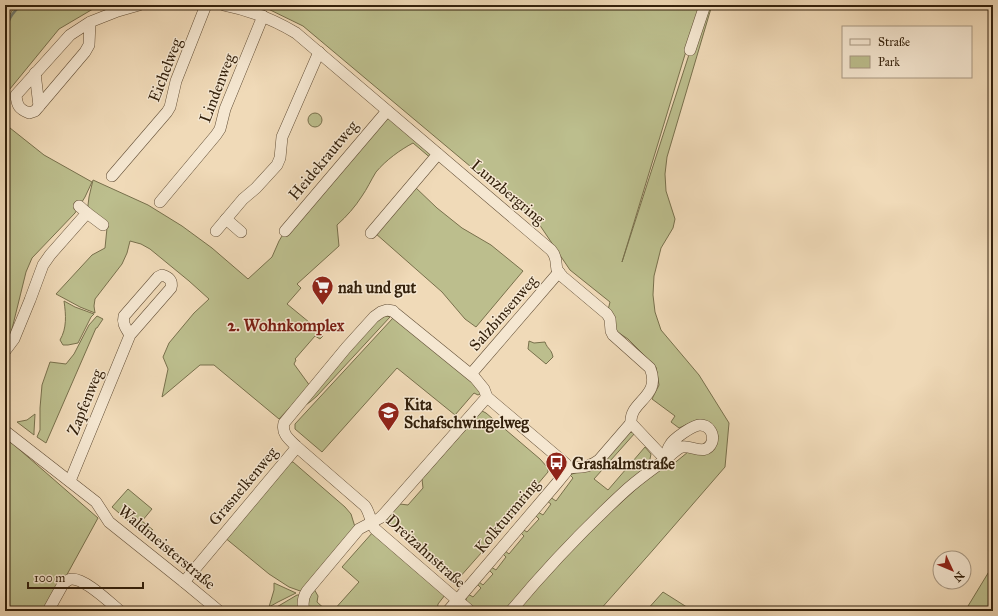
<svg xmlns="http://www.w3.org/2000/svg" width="998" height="616" viewBox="0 0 998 616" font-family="'IM FELL Great Primer',serif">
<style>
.green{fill:#bcbe8d;stroke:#78704c}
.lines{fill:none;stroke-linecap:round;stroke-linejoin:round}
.stream{stroke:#727c72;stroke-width:2.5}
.minor-casing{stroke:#634f37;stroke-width:12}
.minor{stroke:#f5e7d1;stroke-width:11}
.labels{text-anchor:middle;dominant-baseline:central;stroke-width:3;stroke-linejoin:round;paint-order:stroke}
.street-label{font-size:16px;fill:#34210c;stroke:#f5e7d1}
.poi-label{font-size:16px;font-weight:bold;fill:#34210c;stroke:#f5e7d1;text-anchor:start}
.neighbourhood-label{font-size:17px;font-weight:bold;fill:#7a1f14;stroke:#f5e7d1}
</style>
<rect width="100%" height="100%" fill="#f0dab8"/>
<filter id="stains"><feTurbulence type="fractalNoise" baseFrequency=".005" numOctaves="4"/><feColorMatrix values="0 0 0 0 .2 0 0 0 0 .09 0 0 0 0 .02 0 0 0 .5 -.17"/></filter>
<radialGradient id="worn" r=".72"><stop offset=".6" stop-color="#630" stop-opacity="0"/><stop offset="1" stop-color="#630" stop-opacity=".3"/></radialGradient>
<!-- green -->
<g class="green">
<polygon points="15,5 102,5 98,6 59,29 5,95 5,24"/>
<polygon points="260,5 700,5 622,262 705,5 712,5 667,157 665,174 666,191 675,219 673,228 661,248 654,276 653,295 655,312 661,330 699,375 729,423 725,467 653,550 599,611 522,611 522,610 519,607 570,549 636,489 659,469 666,470 688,452 713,446 718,436 712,427 697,420 679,428 671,422 675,416 652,399 659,385 656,367 628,339 616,331 607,314 610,302 570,270 539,224 303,26"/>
<path d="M387,111L438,154L433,160L413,143C400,150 386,160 376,172C371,180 367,189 362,196C355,207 347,216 337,225L339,246L297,284L301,288L287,304L315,327L323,336L320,339L315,336L295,359L296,360L294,364L310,386L279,419L214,365H200L162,397L168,369L163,357L169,343L194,313L209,299L189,281L150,249L141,244L130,241L127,253L122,264L95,299L94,306L95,313L80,307L56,294L92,255L105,248L107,228L87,213L89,197L93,180L148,205L182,226L212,248L248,279L272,257L279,241L285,231Z"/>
<circle cx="315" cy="120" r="7"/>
<polygon points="5,124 44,155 92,182 85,197 75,213 32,258 26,272 9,341 5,346"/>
<polygon points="415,187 437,208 462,228 491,245 523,271 476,327 465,319 442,292 375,233"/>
<path d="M64,301L75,307L94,314L91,317L78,343L68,345H63L60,340C67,328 66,315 64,301Z"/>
<polygon points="97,316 103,319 97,328 96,328 46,443 37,437 40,430 40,408 42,385 50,362 66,364 74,354 89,325"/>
<polygon points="385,316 387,316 390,317 317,396 310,402 300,409 307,400 378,319"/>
<polygon points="393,318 479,387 482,393 478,395 474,393 455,415 397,368 322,452 295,429 295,424"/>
<path d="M529,341L534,343L545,342C548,350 551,348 553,357L546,364L528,349Z"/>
<path d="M482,411L486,413L540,459L548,468V472L497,532V535L459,578L456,579L387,521C389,515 395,508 400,504L408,505L423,488L422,479Z"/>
<polygon points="35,414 34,432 34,435 17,422 27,420"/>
<polygon points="629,432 635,433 594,479 608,490 645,447 651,454 649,464 611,497 507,611 476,611 467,604 466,599 468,594 473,597 481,588 477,584 479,582 483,585 493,574 488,569 491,567 496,570 506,557 502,553 504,550 509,554 524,536 520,532 522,529 527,532 539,519 535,515 538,512 543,515 551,504 547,501 550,497 556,501 573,478 570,475 572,474 588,469"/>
<polygon points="5,437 98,518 47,611 5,611"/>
<polygon points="289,462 293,462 345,507 351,514 355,527 303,592 289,587 269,574 224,537"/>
<polygon points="128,489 152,509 142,521 153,530 147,537 112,507"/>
<polygon points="373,532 445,595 438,604 437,611 333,611 359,582 342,567"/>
<polygon points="993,565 993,611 965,611"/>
<polygon points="274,583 296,593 278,602 269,607 274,590"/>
<polygon points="314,589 318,596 317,602 327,611 307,611 309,593"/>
<polygon points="663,592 693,611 646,611"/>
<polygon points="297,595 301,595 301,611 270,611"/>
</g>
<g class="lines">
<!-- stream -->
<g class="stream">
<path d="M5,33C9,19 10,15 21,5"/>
<polyline points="989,611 993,605"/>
</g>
<defs>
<g id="minor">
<path d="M224,5C250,10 274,20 296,33L551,250C559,259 554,264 558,272C559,272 562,276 563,277L607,314L610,319L611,331L613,335L650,368C662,397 629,401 631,423L665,459"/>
<path d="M90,22L89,45L85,52L35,111L29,113C19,109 17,106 16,95L70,35L90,22L118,11L139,5"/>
<polyline points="690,50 705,5"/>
<polyline points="35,73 39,106"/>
<polyline points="112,176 167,112 170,107 176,81 206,5"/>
<polyline points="160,202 216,135 220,129 225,109 263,16"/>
<polyline points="87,213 103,225"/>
<polyline points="226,219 241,232"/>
<polyline points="216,231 243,199 256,188 277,165 280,158 282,137 319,52"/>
<polyline points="285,231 387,111"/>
<polyline points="371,233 438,154"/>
<polyline points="5,351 14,339 30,300 43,265 50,255 87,213 79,206"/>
<polyline points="471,374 559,272"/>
<polyline points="5,431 96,502 109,522 184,582 219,611"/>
<path d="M567,468C580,467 589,468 599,460L631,423"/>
<path d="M70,481L130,335L171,288C173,281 169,277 162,275L158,277L124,316C122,324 126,328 130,335"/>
<polyline points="184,582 297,447"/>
<path d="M48,611L63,584C66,582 68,579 72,579C86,579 109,602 120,611"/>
<path d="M304,611C302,603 303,597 307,591L359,529L380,518L384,514L487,397"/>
<polyline points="448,611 557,483 566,472 567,468"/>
<path d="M470,611L375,529C370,521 370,513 365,506L297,447C290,440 281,434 284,423L346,348L374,317L381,312L387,310L393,311L395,313L475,378L484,389L487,397L566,464L567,468"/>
<path d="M511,611C546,569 584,529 624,492C637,480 651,470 665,460C670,456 676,449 682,447C692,445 706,457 712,442C713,438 713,434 710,430C708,427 704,425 700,425C693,425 673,439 670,445C667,449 666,455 665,459"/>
</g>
</defs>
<!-- minor casing -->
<use href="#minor" class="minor-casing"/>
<!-- minor -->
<use href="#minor" class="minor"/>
</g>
<!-- icons -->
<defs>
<symbol id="supermarket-pin" viewBox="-11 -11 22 30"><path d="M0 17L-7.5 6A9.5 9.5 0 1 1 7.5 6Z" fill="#8f2418" stroke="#f5e7d1"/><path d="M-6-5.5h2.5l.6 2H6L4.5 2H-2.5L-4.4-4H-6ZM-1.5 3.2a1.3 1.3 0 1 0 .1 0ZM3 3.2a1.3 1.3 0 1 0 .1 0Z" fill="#fff"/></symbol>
<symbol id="school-pin" viewBox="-11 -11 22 30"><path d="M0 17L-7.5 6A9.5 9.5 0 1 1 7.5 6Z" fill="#8f2418" stroke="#f5e7d1"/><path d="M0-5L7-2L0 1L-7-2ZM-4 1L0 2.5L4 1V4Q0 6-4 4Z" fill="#fff"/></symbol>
<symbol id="bus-pin" viewBox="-11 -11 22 30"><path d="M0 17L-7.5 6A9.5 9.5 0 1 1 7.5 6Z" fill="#8f2418" stroke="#f5e7d1"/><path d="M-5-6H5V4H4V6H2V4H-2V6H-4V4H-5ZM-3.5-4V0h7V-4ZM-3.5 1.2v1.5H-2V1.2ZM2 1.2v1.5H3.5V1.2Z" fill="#fff"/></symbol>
</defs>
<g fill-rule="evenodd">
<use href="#supermarket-pin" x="310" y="274" width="25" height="34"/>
<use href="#school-pin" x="376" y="400" width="25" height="34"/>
<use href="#bus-pin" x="544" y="450" width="25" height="34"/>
</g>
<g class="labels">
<!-- street labels -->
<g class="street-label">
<text transform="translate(165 70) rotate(-69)">Eichelweg</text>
<text transform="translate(217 88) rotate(-69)">Lindenweg</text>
<text transform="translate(323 160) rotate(-50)">Heidekrautweg</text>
<text transform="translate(508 192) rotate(40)">Lunzbergring</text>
<text transform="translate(503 313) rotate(-49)">Salzbinsenweg</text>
<text transform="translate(85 402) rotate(-68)">Zapfenweg</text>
<text transform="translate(243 486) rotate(-50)">Grasnelkenweg</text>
<text transform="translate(507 516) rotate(-50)">Kolkturmring</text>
<text transform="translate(167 547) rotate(40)">Waldmeisterstraße</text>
<text transform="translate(426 551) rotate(42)">Dreizahnstraße</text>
</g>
<!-- poi labels -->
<g class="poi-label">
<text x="338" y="287">nah und gut</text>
<text x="404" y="404">Kita<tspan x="404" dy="18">Schafschwingelweg</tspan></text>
<text x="572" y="463">Grashalmstraße</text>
</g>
<!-- neighbourhood labels -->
<g class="neighbourhood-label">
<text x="286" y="325">2. Wohnkomplex</text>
</g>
</g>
<!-- margin -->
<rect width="998" height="616" fill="none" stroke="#f0dab8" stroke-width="20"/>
<rect x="6" y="6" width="986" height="604" fill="none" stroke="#34210c" stroke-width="2"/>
<rect x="10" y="10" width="978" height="596" fill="none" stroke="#34210c"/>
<!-- legend -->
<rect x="842" y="26" width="130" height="52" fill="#f5e7d1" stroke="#a89882"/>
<rect x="850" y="39" width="20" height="6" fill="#f5e7d1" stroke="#a89882"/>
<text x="878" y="46" font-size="12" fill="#34210c">Straße</text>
<rect x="850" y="56" width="20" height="12" fill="#bcbe8d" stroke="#a89882"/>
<text x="878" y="66" font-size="12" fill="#34210c">Park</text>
<!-- north arrow -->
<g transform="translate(952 570) rotate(134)"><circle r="19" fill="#f5e7d1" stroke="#a89882"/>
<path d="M0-3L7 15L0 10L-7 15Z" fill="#8f2418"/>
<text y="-6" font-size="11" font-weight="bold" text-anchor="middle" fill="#34210c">N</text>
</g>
<!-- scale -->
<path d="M28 582v6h115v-6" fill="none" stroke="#34210c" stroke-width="2"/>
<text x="34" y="582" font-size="12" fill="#34210c" stroke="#f5e7d1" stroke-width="3" paint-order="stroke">100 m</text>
<rect width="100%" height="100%" filter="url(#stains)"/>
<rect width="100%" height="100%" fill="url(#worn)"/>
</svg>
